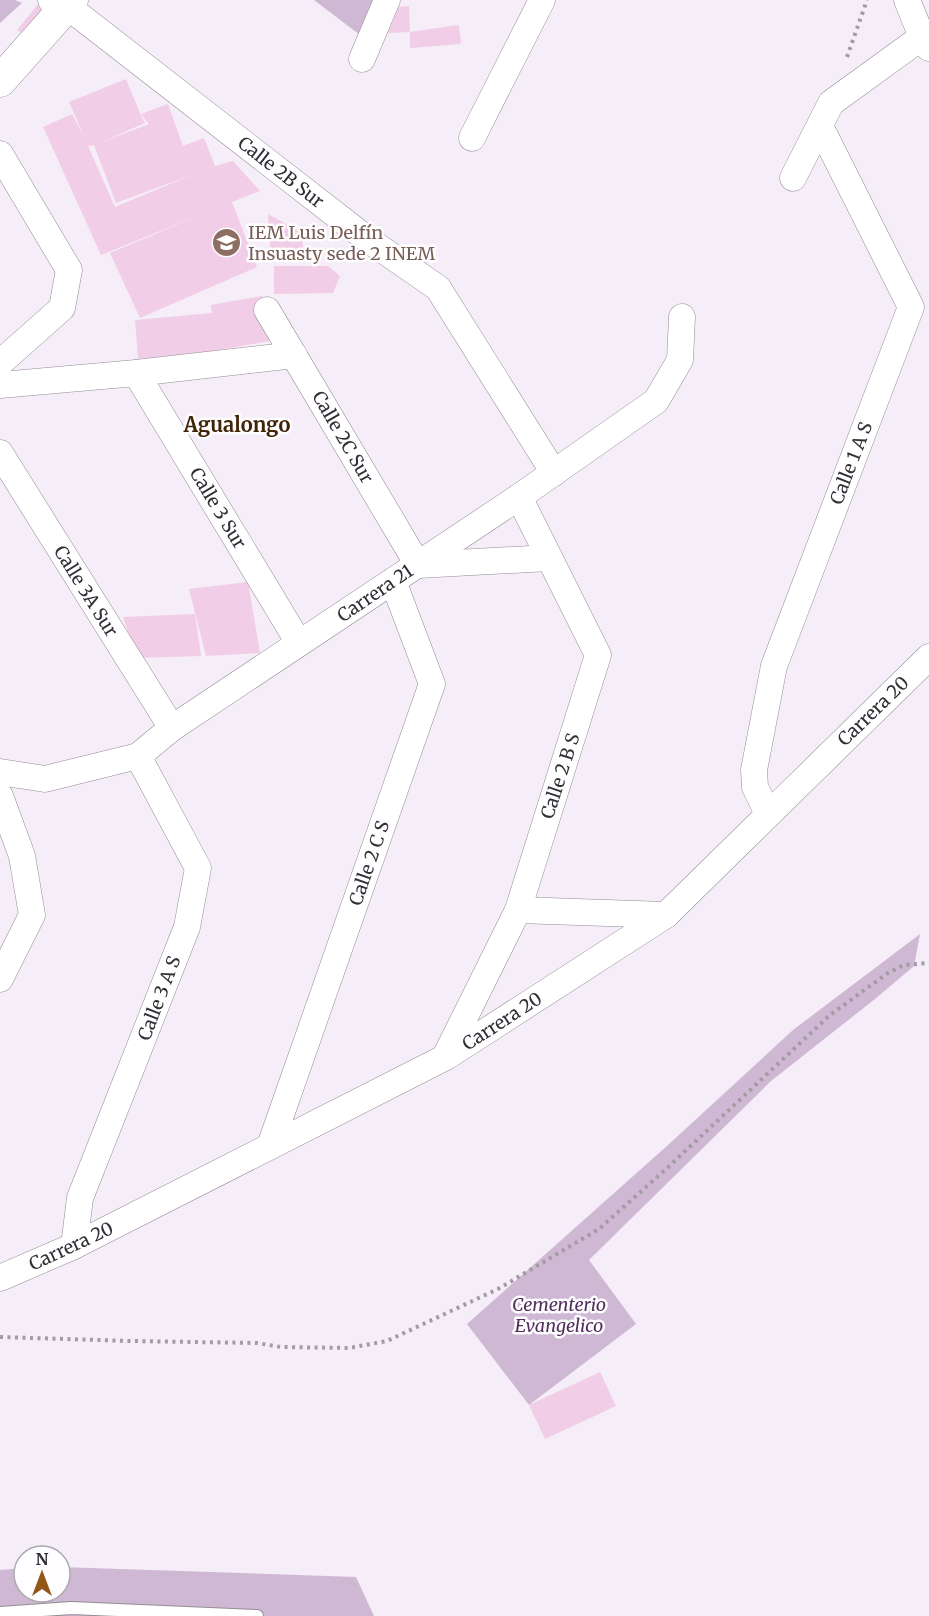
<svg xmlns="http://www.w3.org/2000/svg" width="929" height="1616" viewBox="0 0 929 1616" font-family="Merriweather,serif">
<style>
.green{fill:#cfb8d4}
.building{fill:#f2cde7;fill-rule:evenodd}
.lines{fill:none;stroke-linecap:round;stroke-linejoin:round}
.service-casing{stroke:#938c95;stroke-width:14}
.minor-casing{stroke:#938c95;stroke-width:27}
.tertiary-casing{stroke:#938c95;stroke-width:33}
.path{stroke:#a19ba2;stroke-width:4;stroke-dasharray:3 4.5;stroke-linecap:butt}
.service{stroke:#fff;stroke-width:12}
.minor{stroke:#fff;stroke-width:26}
.tertiary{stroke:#fff;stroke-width:32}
.labels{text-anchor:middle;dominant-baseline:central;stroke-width:5;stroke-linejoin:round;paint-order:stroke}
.street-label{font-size:18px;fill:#322f33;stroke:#fefdff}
.education-label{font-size:18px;fill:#785e54;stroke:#fefdff;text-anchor:start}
.park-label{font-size:18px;font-style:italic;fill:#522f5b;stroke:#fefdff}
.neighbourhood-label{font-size:20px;font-weight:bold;fill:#412406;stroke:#fefdff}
</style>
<rect width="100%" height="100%" fill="#f5edf7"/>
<!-- green -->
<g class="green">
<polygon points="0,0 15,0 22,3 0,23"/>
<polygon points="314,0 375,0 364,38"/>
<polygon points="920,934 914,966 875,999 771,1081 589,1260 636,1324 529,1405 467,1324 668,1145 793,1030"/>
<polygon points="60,1567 356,1577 374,1616 0,1616 0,1570 24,1568 24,1592 60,1592"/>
</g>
<!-- building -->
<g class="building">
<polygon points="39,3 48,10 26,37 17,30"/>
<polygon points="409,6 410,32 388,33 399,7"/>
<polygon points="459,25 461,44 410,48 410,32"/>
<path d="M126,79L139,111L145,123L102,142L149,124L141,114L168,104L183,146L204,138L215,166L233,161L260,191L232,202L257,267L140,318L110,253L207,212L101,255L43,127L72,114L84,136L69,102ZM94,145L116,203L194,174L115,207L88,146Z"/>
<polygon points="268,214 302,233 304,259 271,261"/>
<polygon points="274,266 328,266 340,276 333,293 274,294"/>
<polygon points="262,296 270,341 218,350 221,351 138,359 135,320 212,313 211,305"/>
<polygon points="248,582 260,653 206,656 189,589"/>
<polygon points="195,614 201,656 137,658 123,617"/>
<polygon points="600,1372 616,1406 545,1439 529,1405"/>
</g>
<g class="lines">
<defs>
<polyline id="service" points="0,1613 71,1608 257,1616"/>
<g id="minor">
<polyline points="51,0 67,6 367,239 438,288 554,473"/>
<polyline points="907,0 922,37 929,48"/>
<polyline points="362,59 387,0"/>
<polyline points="472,138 542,0"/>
<polyline points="0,154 69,270 62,308 0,363"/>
<polyline points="793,178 831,103 922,37"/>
<polyline points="267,310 418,565 549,558"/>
<polyline points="136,373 299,643"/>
<polyline points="0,385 136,373 294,355"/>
<polyline points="0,453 172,728"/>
<polyline points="0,772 45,779 138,756 172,728 519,497 656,401 680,360 682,317"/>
<polyline points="0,796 22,856 32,915 0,979"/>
<polyline points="768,814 755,787 754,770 774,666 911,307 820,126"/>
<polyline points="518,910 666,915"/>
<polyline points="446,1055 518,910 598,655 519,497"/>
<polyline points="270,1146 432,684 393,581"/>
<polyline points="74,1246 80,1198 187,927 198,868 138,756"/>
<polyline points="0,1278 74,1246 446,1057 666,915 929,657"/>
</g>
<polyline id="tertiary" points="0,81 72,0"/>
</defs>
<!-- service casing -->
<use href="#service" class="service-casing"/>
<!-- minor casing -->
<use href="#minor" class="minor-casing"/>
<!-- tertiary casing -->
<use href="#tertiary" class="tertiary-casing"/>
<!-- path -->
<g class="path">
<polyline points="847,57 867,0"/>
<polyline points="0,1337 131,1341 257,1343 281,1347 349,1348 387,1341 498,1289 599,1229 664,1171 830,1015 888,973 904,965 929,963"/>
</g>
<!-- service -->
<use href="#service" class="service"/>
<!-- minor -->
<use href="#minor" class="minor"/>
<!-- tertiary -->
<use href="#tertiary" class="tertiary"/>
</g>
<!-- icons -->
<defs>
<symbol id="school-disc" viewBox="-11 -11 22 22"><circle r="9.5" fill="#8d6e63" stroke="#fefdff"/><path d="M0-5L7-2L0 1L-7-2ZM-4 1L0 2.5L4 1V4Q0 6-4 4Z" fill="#fff"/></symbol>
</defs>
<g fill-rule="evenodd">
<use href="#school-disc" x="210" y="226" width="33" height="33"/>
</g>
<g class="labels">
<!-- street labels -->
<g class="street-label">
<text transform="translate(281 172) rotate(38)">Calle 2B Sur</text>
<text transform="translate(343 437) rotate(60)">Calle 2C Sur</text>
<text transform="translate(851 463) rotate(-69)">Calle 1 A S</text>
<text transform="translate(218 508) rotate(59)">Calle 3 Sur</text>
<text transform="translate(86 591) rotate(58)">Calle 3A Sur</text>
<text transform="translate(375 593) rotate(-34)">Carrera 21</text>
<text transform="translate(873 711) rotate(-44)">Carrera 20</text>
<text transform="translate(560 776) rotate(-72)">Calle 2 B S</text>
<text transform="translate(369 863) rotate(-71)">Calle 2 C S</text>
<text transform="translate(159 998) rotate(-69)">Calle 3 A S</text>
<text transform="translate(502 1021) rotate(-33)">Carrera 20</text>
<text transform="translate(71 1246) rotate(-25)">Carrera 20</text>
</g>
<!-- education labels -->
<g class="education-label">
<text x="248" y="232">IEM Luis Delfín<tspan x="248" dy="21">Insuasty sede 2 INEM</tspan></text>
</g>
<!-- park labels -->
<g class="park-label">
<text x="559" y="1304">Cementerio<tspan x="559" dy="21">Evangelico</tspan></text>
</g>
<!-- neighbourhood labels -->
<g class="neighbourhood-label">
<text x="237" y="424">Agualongo</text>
</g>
</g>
<!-- north arrow -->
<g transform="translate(42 1574)"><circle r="28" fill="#fefdff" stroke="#acabad" stroke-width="1.5"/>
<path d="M0-4.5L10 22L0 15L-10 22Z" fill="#925717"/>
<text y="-9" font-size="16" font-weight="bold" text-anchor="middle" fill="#322f33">N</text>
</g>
</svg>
